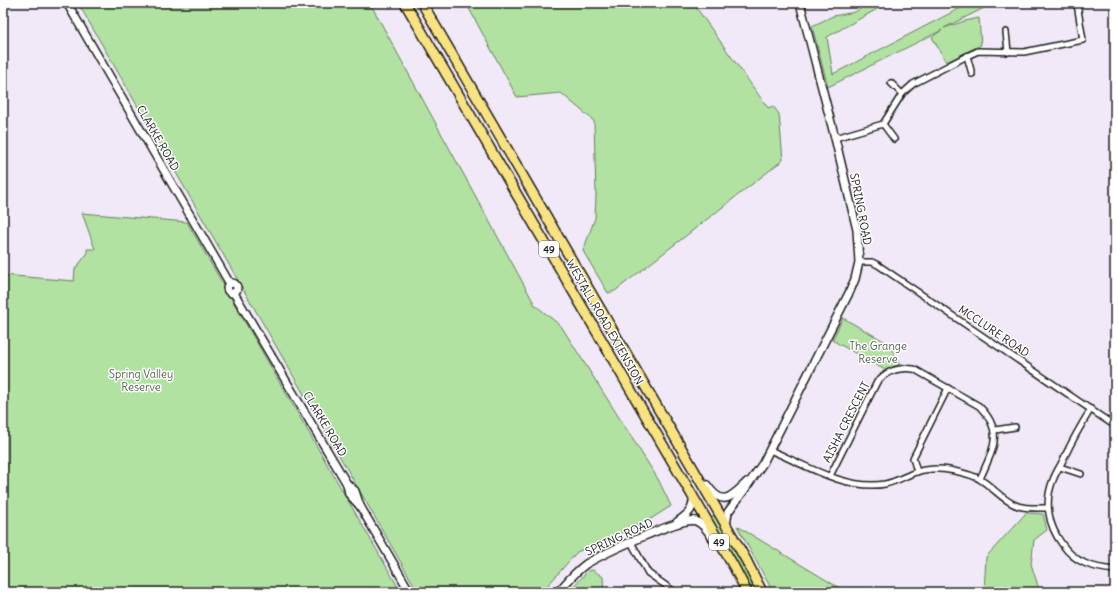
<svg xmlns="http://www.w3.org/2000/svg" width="1118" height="595" viewBox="0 0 1118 595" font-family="Delius,sans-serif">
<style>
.green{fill:#b1e2a2;stroke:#667f5f}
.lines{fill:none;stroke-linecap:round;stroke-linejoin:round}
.street-casing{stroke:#1c1c1c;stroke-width:8}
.secondary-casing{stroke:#1c1c1c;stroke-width:10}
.highway-casing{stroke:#1c1c1c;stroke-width:12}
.street{stroke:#fff;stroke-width:5}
.secondary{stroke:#fff;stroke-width:7}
.highway{stroke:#f8e281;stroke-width:9}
.labels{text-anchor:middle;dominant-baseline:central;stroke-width:3;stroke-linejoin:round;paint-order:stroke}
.shield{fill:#fff;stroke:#606060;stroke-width:1}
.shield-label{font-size:10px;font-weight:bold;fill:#1c1c1c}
.street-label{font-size:11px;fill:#1c1c1c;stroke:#fff}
.park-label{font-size:11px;fill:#50614b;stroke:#fff}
</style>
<rect width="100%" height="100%" fill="#f1e9f7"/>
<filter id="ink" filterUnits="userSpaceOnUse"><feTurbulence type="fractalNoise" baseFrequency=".025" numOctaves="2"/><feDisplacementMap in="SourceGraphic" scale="8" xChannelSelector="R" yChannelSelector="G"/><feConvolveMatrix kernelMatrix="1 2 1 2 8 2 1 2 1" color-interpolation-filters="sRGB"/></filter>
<g filter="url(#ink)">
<!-- green -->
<g class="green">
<polygon points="78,3 370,3 535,305 561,326 658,479 671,506 646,522 577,552 542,592 418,592"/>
<polygon points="466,3 698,3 695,6 768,108 773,106 779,114 783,160 615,291 608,293 583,251 595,218 596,195 594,121 561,93 517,97"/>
<polygon points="870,3 888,3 827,37 833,74 970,3 994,3 944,28 965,21 979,18 981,45 946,62 932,37 942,30 828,87 812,26 833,16 855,12"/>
<polygon points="82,213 187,222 401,592 3,592 3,275 74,281 75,269 87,254 87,249 95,249"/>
<polygon points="843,318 889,344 900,364 885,370 832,340"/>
<polygon points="1026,513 1043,514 1047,530 1034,540 1031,564 1040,592 984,592 986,557"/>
<polygon points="717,514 759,592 749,592 709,519"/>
<polygon points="737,526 846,592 773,592"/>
<polygon points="593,570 603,577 604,592 568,592 588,571"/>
</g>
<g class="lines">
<defs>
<g id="street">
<polyline points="1006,32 1008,52"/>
<polyline points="967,56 972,74"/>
<polyline points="891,83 902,94"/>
<polyline points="883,124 894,139"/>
<polyline points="835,138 883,124 902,94 913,84 967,56 978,51 1024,52 1083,40 1077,4 1072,3"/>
<polyline points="859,262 872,262 878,265 1115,426"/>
<path d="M1091,409C1081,425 1072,441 1064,458C1061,465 1056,472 1053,480C1044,502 1048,525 1062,544C1075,563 1093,568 1115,570"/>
<polyline points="995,430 1015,427"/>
<path d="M770,450C803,464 847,491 885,484C896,482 905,476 916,472C925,469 939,468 949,470C959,472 972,474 981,480C994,488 1003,501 1018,506C1027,509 1038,508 1048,508"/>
<polyline points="1060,467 1081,474"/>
<polyline points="917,472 913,458 948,388"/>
<path d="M830,476L877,382C887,370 899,367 914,369L979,406C1005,432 993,449 980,479"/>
<polyline points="631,542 648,573 672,590"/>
</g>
<g id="secondary">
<polyline points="67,3 230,284"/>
<circle cx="232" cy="288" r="5"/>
<polyline points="234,293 347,484 355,491 360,506"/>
<polyline points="347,484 349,494 360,506 410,592"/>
<path d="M707,485C723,508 731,497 747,482"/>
<path d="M677,522C687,515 694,510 693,498"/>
<polyline points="726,525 728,512 743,492 763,463 850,291 855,279 859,262 857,230 835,138 800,3"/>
<path d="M558,592C567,582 575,572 586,564C601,555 682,516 696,521C704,524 712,537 716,544"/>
</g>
<g id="highway">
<polyline points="405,3 734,567 747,592"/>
<polyline points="422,3 726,525 746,560 762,592"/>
</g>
</defs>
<!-- street casing -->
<use href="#street" class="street-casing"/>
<!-- secondary casing -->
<use href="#secondary" class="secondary-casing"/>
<!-- highway casing -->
<use href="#highway" class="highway-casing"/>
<!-- street -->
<use href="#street" class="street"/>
<!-- secondary -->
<use href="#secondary" class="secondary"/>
<!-- highway -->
<use href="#highway" class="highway"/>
</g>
</g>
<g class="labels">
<!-- shield labels -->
<g class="shield">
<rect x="539" y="241" width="20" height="16" rx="3"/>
<rect x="709" y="534" width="20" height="16" rx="3"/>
</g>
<g class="shield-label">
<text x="549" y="249">49</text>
<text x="719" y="542">49</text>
</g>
<!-- street labels -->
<g class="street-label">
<text transform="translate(158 138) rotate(60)">CLARKE ROAD</text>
<text transform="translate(861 209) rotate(79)">SPRING ROAD</text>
<text transform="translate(605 322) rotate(60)">WESTALL ROAD EXTENSION</text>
<text transform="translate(994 331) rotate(34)">MCCLURE ROAD</text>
<text transform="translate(846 422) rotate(-63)">AISHA CRESCENT</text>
<text transform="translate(325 424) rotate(59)">CLARKE ROAD</text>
<text transform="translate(619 537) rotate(-25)">SPRING ROAD</text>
</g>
<!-- park labels -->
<g class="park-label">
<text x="878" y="346">The Grange<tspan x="878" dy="13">Reserve</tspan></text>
<text x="141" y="374">Spring Valley<tspan x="141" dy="13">Reserve</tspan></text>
</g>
</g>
<!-- margin -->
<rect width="1118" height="595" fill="none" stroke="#fff" stroke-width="16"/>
<rect x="8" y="8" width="1102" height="579" fill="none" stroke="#1c1c1c" stroke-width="1.5" filter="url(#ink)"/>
</svg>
